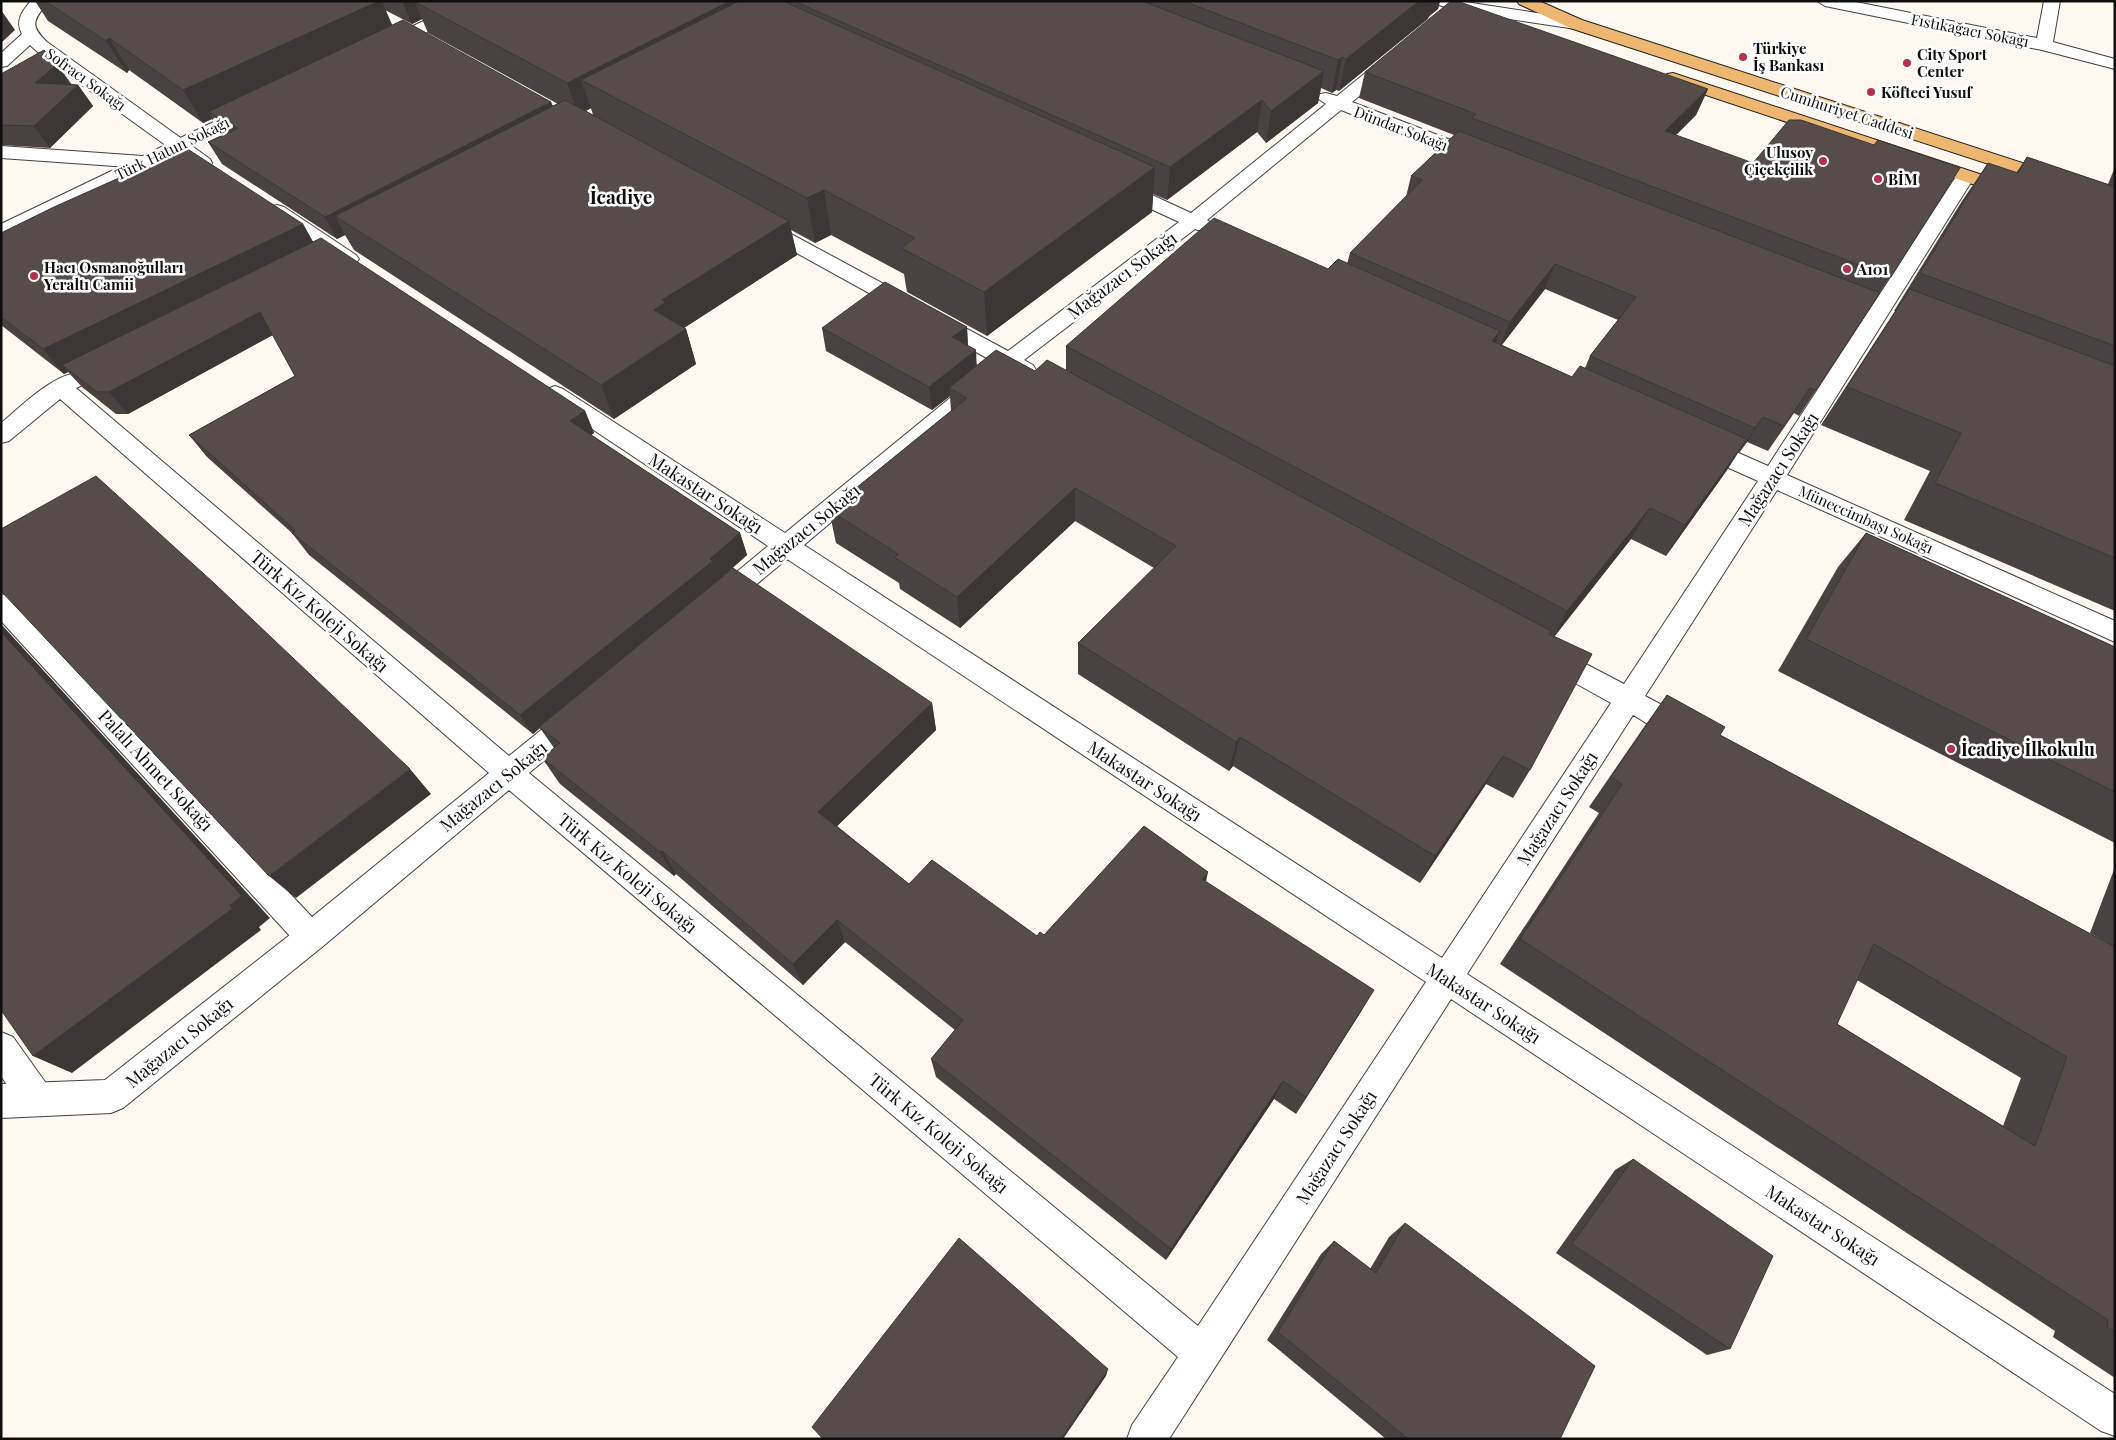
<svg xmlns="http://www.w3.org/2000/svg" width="2116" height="1440" viewBox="0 0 2116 1440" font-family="'Playfair Display',serif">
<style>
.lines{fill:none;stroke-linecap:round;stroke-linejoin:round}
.minor-casing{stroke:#414141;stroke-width:2}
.tertiary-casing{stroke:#414141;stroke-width:2}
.primary-casing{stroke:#1f1f1f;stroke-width:2}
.minor{fill:#fff;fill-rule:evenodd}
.tertiary{fill:#fff;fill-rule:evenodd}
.primary{fill:#edb671;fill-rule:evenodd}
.wall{fill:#4a4240;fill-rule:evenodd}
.shaded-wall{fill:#3c3634}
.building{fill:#564d4b;stroke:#3c3634;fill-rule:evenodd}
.poi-dot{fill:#b33152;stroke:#fff;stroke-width:2}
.labels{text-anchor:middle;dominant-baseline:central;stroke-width:5;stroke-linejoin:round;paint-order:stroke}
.far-street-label{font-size:15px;fill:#0e0e0e;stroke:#fff}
.far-poi-label{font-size:15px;font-weight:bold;fill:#0e0e0e;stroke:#fff;text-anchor:start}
.street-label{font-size:18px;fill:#0e0e0e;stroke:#fff}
.poi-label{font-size:18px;font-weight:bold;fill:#0e0e0e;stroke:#fff;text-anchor:start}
.far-district-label{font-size:19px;font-weight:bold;fill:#0e0e0e;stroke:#fff}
</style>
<rect width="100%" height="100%" fill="#fef8f0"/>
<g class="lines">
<defs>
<g id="minor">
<path d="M31,1H48C35,20 28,24 47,42L210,159L212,163L210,167H196L43,57L30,45L7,66L1,67V53L22,34C15,21 22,11 31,1Z"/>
<polygon points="1817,1 1851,1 2037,38 2044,1 2060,1 2053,42 2115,59 2115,69 2042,50 1825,6"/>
<path d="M1391,56L1397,57L1400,61L1397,65L1352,102L1487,154L1489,158L1487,162H1473L1341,110L1207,220L1217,227L1214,231L1207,233L1195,229L1024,360L1033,365L1036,370L1033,375L1025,377L1010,371L804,545L1442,958L1611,703L1539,663L1535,656L1539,649L1548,645L1557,649L1624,684L1758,481L1691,451L1687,445L1691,439L1699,437L1707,439L1768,466L1959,172H1973L1975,176L1787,475L2115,621V642L1777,490L1645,696L1696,723L1700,731L1696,739C1675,746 1651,725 1633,715L1467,974L2115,1394V1436L2101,1431L1451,999L1169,1439H1127L1132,1425L1178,1357L509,790L322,947L311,951L300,947L1,621V594L10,597L312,917L489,773L60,399L9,441L1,443V423C21,407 59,367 85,374L88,379L85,384L76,388L509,756L567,709L577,706L587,709L591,717L587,725L529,773L1198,1326L1426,982L787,559L728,608L719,611L710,608L706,601L710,594L768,546L547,399L544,394L547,389L555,386L563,389L785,533L994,362L753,229L750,225L753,221H767L1008,351L1179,222L1112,191L1109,187L1112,183H1126L1191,213L1326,104L1317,98L1320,94L1326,93L1337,96L1385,57Z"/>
<polygon points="1,146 143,156 150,158 152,162 150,166 143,168 1,158"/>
<polygon points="277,205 284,207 356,255 359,259 356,263 349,265 342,263 270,215 267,211 270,207"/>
<polygon points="1,1032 13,1037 48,1086 53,1098 48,1110 36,1115 24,1110 1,1076"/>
</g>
<g id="tertiary">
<polygon points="466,1 487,1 485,4 391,50 379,50 377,46 379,42"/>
<polygon points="1434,1 1459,1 1576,19 1582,20 1584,24 1582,28 1576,29 1461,12 1436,4"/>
<polygon points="249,105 255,106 258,110 255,114 1,238 1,224"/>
<polygon points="311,923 322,927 326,937 322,947 123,1108 111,1113 1,1118 1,1084 105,1080 300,927"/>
</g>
<g id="primary">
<polygon points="1517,1 1539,1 1582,20 2115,193 2115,205 1570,28 1519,4"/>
<polygon points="1673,73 2019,187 2022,191 2019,195 2005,195 1667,82 1664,78 1667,74"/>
</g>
</defs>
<!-- minor casing -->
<use href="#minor" class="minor-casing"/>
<!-- tertiary casing -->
<use href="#tertiary" class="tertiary-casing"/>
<!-- primary casing -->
<use href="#primary" class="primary-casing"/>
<!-- minor -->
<use href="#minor" class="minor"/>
<!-- tertiary -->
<use href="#tertiary" class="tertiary"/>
<!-- primary -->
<use href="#primary" class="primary"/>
</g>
<!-- wall -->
<g class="wall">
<path d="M35,1H1440L1438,9L1339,91L1336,90L1332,93L1321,88L1318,103L1266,143L1257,132L1167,200L1153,194L1152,212L987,336L907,292L904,274L831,235L815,243L791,230L797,255L684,328L686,329L696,364L614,419L354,250L345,235L337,239L222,164L208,142L224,135L221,134L212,119L203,123L129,70L127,73L48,21ZM385,10L412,24L422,19L428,33L558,104L553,106L551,102L392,25ZM591,108L593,115L586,111Z"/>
<path d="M1365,72L1708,89L1696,115L1676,135L1891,277L1799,416L1794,413L1768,451L1747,442L1739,453L1738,452L1727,470L1666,556L1631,539L1554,636L1530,770L1513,798L1486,784L1420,883L1233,766L1229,771L1078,674V643L1154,568L1075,521L960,628L900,589L899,583L836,543L829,510L951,411L950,396L932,410L826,351L822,328L967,327L968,346L977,365L1035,371L1066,370V346L1347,264L1350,253L1406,197L1411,176L1454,135L1359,98ZM1545,289L1618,320L1590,356L1585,368L1572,377L1502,345Z"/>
<polygon points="1,74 78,85 93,106 50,148 1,145"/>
<polygon points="2027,157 2108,184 2115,167 2115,611 1904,520 1930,471 1821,425 1895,311 1894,311 1962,201 1988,163 2016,173"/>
<polygon points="303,224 313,242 585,411 594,433 591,435 740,533 747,555 720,579 932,703 936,730 837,826 909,884 1037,936 1044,935 1206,882 1362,1010 1296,1114 1274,1099 1166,1260 936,1077 931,1059 955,1030 845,942 803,985 676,874 674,876 560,784 542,758 554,748 540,728 533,734 309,555 292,533 207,457 189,435 295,376 273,335 128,414 116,414 82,387 68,372 64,374 1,325 1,233"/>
<polygon points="1866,533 2115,647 2115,843 1778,671 1838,567"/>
<path d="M1667,695L1720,735L2111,945L2090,933L2115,867V1378L2053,1337L2055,1331L1500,964L1599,813L1589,807L1644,727ZM1857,980L2021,1078L2003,1126L1837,1024Z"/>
<polygon points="1633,1159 1730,1349 1707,1355 1556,1253 1615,1170"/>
<polygon points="1405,1223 1560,1439 1386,1439 1267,1340 1321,1254 1334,1241 1370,1269 1389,1237"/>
</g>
<!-- shaded-wall -->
<g class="shaded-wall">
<polygon points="379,1 382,1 395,32 208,112 212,119 203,123 183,90"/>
<polygon points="402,1 460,1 415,2 422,19 412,24"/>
<polygon points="730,1 745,1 581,80 591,108 578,115 567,83"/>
<polygon points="1419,1 1440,1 1438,9 1429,16 1428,19 1339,91 1346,59"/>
<polygon points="1,10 15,30 1,43"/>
<polygon points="109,38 129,70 127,73 106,41"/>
<polygon points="1342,57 1336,90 1332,93 1338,60"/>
<polygon points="57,64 72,85 35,83"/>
<polygon points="1324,71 1318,103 1266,143 1271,111"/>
<polygon points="78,85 93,106 50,148 34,126"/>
<polygon points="1708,89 1696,115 1653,158 1665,131"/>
<polygon points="1262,100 1257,132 1167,200 1170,167"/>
<polygon points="551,102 559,124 335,216 345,235 337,239 325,217"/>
<polygon points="1155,167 1152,212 987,336 984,292"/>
<polygon points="824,190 831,235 815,243 807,198"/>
<polygon points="789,221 797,255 676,333 686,329 696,364 614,419 601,385 654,310 662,300"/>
<polygon points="303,224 317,249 62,365 68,372 64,374 43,349"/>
<polygon points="1555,264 1545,289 1500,347 1510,322"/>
<polygon points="260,312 274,334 128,414 109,392"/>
<polygon points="967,327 968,350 952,337"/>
<polygon points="1500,331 1488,363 1492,341"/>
<polygon points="976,350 977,373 949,388 950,396 932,410 929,387"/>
<polygon points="585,411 594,433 580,443 570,421"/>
<polygon points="1763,417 1747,442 1739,453 1755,428"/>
<polygon points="1747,439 1727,470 1666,556 1685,525"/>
<polygon points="1075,488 1075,521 960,628 957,597"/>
<polygon points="1650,508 1631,539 1551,641 1567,611"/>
<polygon points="740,533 747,555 720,579 721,582 539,727 540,728 533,734 520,715 710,559"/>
<polygon points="1,624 270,918 259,927 261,930 72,1073 33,1056 230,905 1,632"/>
<polygon points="932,703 936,730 827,836 818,812"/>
<polygon points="1240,737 1233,766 1229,771 1236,742"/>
<polygon points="1503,756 1486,784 1420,883 1435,856"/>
<polygon points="410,769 431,794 296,898 269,876"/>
<polygon points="662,851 676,874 674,876 660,852"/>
<polygon points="1208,872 1203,895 1202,879"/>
<polygon points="837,920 845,942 803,985 793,964"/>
<polygon points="1374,990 1362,1010 1296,1114 1306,1097"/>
<polygon points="1283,1081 1274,1099 1166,1260 1171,1249"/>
<polygon points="1108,1369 1106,1376 1063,1439 1061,1439"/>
</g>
<!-- building -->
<g class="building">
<polygon points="45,1 379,1 183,90 109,38 106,41"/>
<polygon points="416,1 730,1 567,83 415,2"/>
<polygon points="739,1 783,1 1155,167 984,292 901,248 915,238 824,190 807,198 581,80"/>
<polygon points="794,1 1142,1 1324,71 1271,111 1262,100 1170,167"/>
<polygon points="1183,1 1419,1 1346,59 1342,57 1338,60"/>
<polygon points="1451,1 1457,1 1708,89 1665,131 1753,163 1789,120 1801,120 1874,145 1878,140 1960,168 1891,277 1472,118 1476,114 1365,72"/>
<polygon points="403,20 551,102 325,217 208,142 238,128 208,112"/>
<polygon points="44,50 57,64 35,83 78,85 34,126 1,125 1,74"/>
<polygon points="565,100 789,221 662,300 666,302 654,310 686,329 601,385 335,216"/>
<polygon points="1459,131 1880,293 1816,390 1810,388 1784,426 1763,417 1755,428 1590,356 1636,297 1555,264 1510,322 1350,253 1422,180 1411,176"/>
<polygon points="186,148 303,224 43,349 1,317 1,233 54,207"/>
<polygon points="2027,157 2115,187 2115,346 1920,273 1988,163 2018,173"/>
<polygon points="1214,218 1328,269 1338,259 1500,331 1492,341 1572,377 1580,366 1747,439 1685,525 1650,508 1567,611 1066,346"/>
<polygon points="321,238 585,411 570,421 740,533 710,559 713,561 520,715 292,533 296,531 189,435 295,376 260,312 109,392 97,392 62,365"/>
<polygon points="885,282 967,327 952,337 976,350 929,387 822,328"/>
<polygon points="1910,289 2115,366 2115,558 1935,483 1961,433 1847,387"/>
<polygon points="996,350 1035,371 1047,360 1551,631 1549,634 1592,654 1530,770 1503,756 1435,856 1240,737 1236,742 1078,643 1176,546 1075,488 957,597 894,557 898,554 829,510 967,398 949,388"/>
<polygon points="96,476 215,584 410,769 269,876 1,591 1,529"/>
<polygon points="1866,533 2115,647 2115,792 1806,639"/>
<polygon points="733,568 932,703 818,812 909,884 932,860 1037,936 1040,932 1044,935 1144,826 1208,872 1202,879 1374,990 1306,1097 1283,1081 1171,1249 931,1059 963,1020 837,920 793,964 662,851 660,852 542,758 560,743 539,727"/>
<polygon points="1,632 242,896 230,905 232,909 33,1056 1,1010"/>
<path d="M1667,695L1725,727L1720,735L2115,947V1332L2107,1327L2108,1320L1520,939L1622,784L1611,777ZM1874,944L2067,1057L2035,1146L1837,1024Z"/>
<polygon points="1633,1159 1773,1256 1730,1349 1572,1244"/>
<polygon points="1405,1223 1595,1366 1560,1439 1408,1439 1278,1332 1334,1241 1376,1273"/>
<polygon points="959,1238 1108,1369 1061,1439 823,1439 812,1427"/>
</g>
<!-- markers -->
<g class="poi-dot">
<circle cx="1743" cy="57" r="5"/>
<circle cx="1907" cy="63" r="5"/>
<circle cx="1871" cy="92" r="5"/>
<circle cx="1823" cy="161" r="5"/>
<circle cx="1878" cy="179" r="5"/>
<circle cx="1847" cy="269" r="5"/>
<circle cx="34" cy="276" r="5"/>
<circle cx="1951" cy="749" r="5"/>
</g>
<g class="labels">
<!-- far-street labels -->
<g class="far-street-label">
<text transform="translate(1970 30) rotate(11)">Fıstıkağacı Sokağı</text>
<text transform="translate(86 79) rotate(36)">Sofracı Sokağı</text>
<text transform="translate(1847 112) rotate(18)">Cumhuriyet Caddesi</text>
<text transform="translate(1401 128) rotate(21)">Dündar Sokağı</text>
<text transform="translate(172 148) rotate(-26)">Türk Hatun Sokağı</text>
<text transform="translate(1866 519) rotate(24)">Müneccimbaşı Sokağı</text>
</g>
<!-- far-poi labels -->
<g class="far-poi-label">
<text x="1753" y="48">Türkiye<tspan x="1753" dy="17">İş Bankası</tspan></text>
<text x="1917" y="54">City Sport<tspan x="1917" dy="17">Center</tspan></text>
<text x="1881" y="92">Köfteci Yusuf</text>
<text x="1813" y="152" text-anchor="end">Ulusoy<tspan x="1813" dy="17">Çiçekçilik</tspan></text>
<text x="1888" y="179">BİM</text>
<text x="44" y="267">Hacı Osmanoğulları<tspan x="44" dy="17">Yeraltı Camii</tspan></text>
<text x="1857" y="269">A101</text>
</g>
<!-- street labels -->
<g class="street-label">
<text transform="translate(1122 275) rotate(-37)">Mağazacı Sokağı</text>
<text transform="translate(1778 469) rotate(-57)">Mağazacı Sokağı</text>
<text transform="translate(706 493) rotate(33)">Makastar Sokağı</text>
<text transform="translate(806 529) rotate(-39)">Mağazacı Sokağı</text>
<text transform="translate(320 611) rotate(41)">Türk Kız Koleji Sokağı</text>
<text transform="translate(156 770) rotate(47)">Palalı Ahmet Sokağı</text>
<text transform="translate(1145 781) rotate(33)">Makastar Sokağı</text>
<text transform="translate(493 786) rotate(-39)">Mağazacı Sokağı</text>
<text transform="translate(1557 808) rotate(-57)">Mağazacı Sokağı</text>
<text transform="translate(628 873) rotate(40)">Türk Kız Koleji Sokağı</text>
<text transform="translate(1484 1003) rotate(33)">Makastar Sokağı</text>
<text transform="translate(179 1042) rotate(-39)">Mağazacı Sokağı</text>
<text transform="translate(939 1133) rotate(40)">Türk Kız Koleji Sokağı</text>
<text transform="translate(1336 1147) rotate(-57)">Mağazacı Sokağı</text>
<text transform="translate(1823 1225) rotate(33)">Makastar Sokağı</text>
</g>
<!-- poi labels -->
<g class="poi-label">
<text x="1961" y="749">İcadiye İlkokulu</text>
</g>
<!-- far-district labels -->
<g class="far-district-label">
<text x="621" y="196">İcadiye</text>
</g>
</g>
<!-- border -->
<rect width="2116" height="1440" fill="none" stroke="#0e0e0e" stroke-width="5"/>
</svg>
